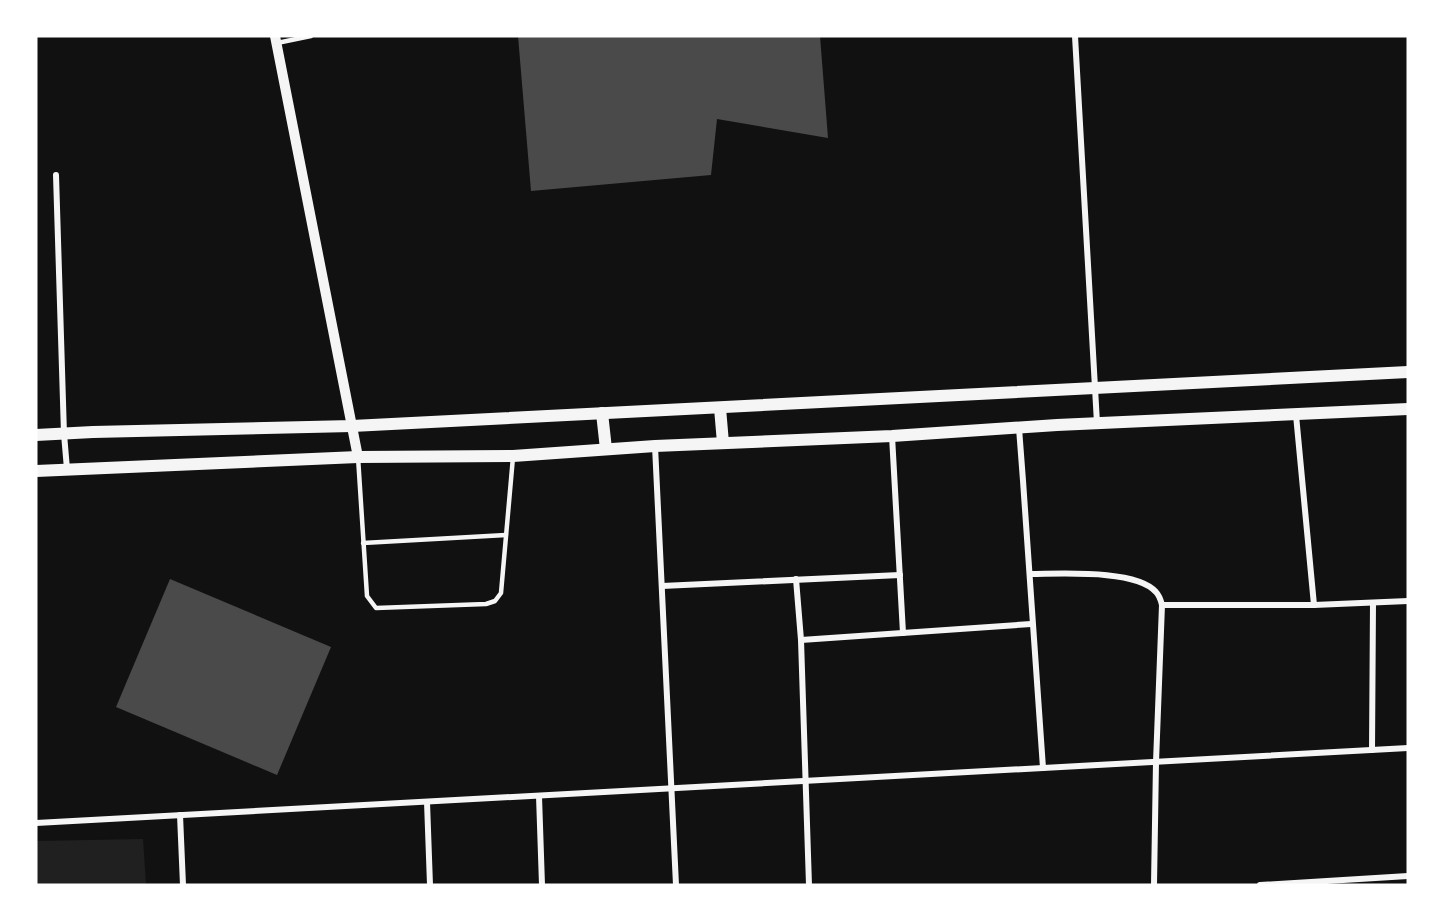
<svg xmlns="http://www.w3.org/2000/svg" width="1444" height="921" viewBox="0 0 1444 921" font-family="'Source Serif 4',serif">
<style>
.green{fill:#202020}
.building{fill:#4a4a4a}
.lines{fill:none;stroke-linecap:round;stroke-linejoin:round}
.service{stroke:#f5f5f5;stroke-width:4.5}
.minor{stroke:#f5f5f5;stroke-width:6}
.tertiary{stroke:#f5f5f5;stroke-width:10}
.secondary{stroke:#f5f5f5;stroke-width:12}
</style>
<rect width="100%" height="100%" fill="#111"/>
<!-- green -->
<polygon class="green" points="143,839 146,885 36,885 36,841"/>
<!-- building -->
<g class="building">
<polygon points="518,36 820,36 828,138 717,119 711,175 531,191"/>
<polygon points="170,579 331,647 277,775 116,707"/>
</g>
<g class="lines">
<!-- service -->
<g class="service">
<polyline points="277,43 311,36"/>
<polyline points="358,457 367,596 376,608 486,604 495,601 501,593 513,457"/>
<polyline points="363,543 506,535"/>
</g>
<!-- minor -->
<g class="minor">
<polyline points="1075,36 1097,423"/>
<polyline points="56,175 64,434 67,469"/>
<polyline points="1296,415 1314,605"/>
<path d="M1019,428C1028,541 1034,654 1043,768"/>
<polyline points="892,436 903,633"/>
<polyline points="655,446 676,885"/>
<path d="M1031,574C1060,574 1136,569 1156,592C1159,595 1161,601 1162,605H1314L1408,601"/>
<polyline points="796,579 801,640 809,885"/>
<polyline points="662,586 900,575"/>
<polyline points="801,640 1031,624"/>
<polyline points="1372,750 1373,603"/>
<polyline points="539,796 542,885"/>
<polyline points="427,802 430,885"/>
<polyline points="180,815 183,885"/>
<polyline points="36,823 1408,748"/>
<polyline points="1154,885 1156,762 1162,605"/>
<polyline points="1260,885 1408,876"/>
</g>
<!-- tertiary -->
<polyline class="tertiary" points="275,36 358,457"/>
<!-- secondary -->
<g class="secondary">
<polyline points="720,408 723,443"/>
<polyline points="602,413 606,449"/>
<polyline points="36,435 93,432 352,426 1408,372"/>
<polyline points="36,471 358,457 513,456 655,446 892,436 1057,425 1408,409"/>
</g>
</g>
<!-- border -->
<rect width="1444" height="921" fill="none" stroke="#ffffff" stroke-width="75"/>
</svg>
